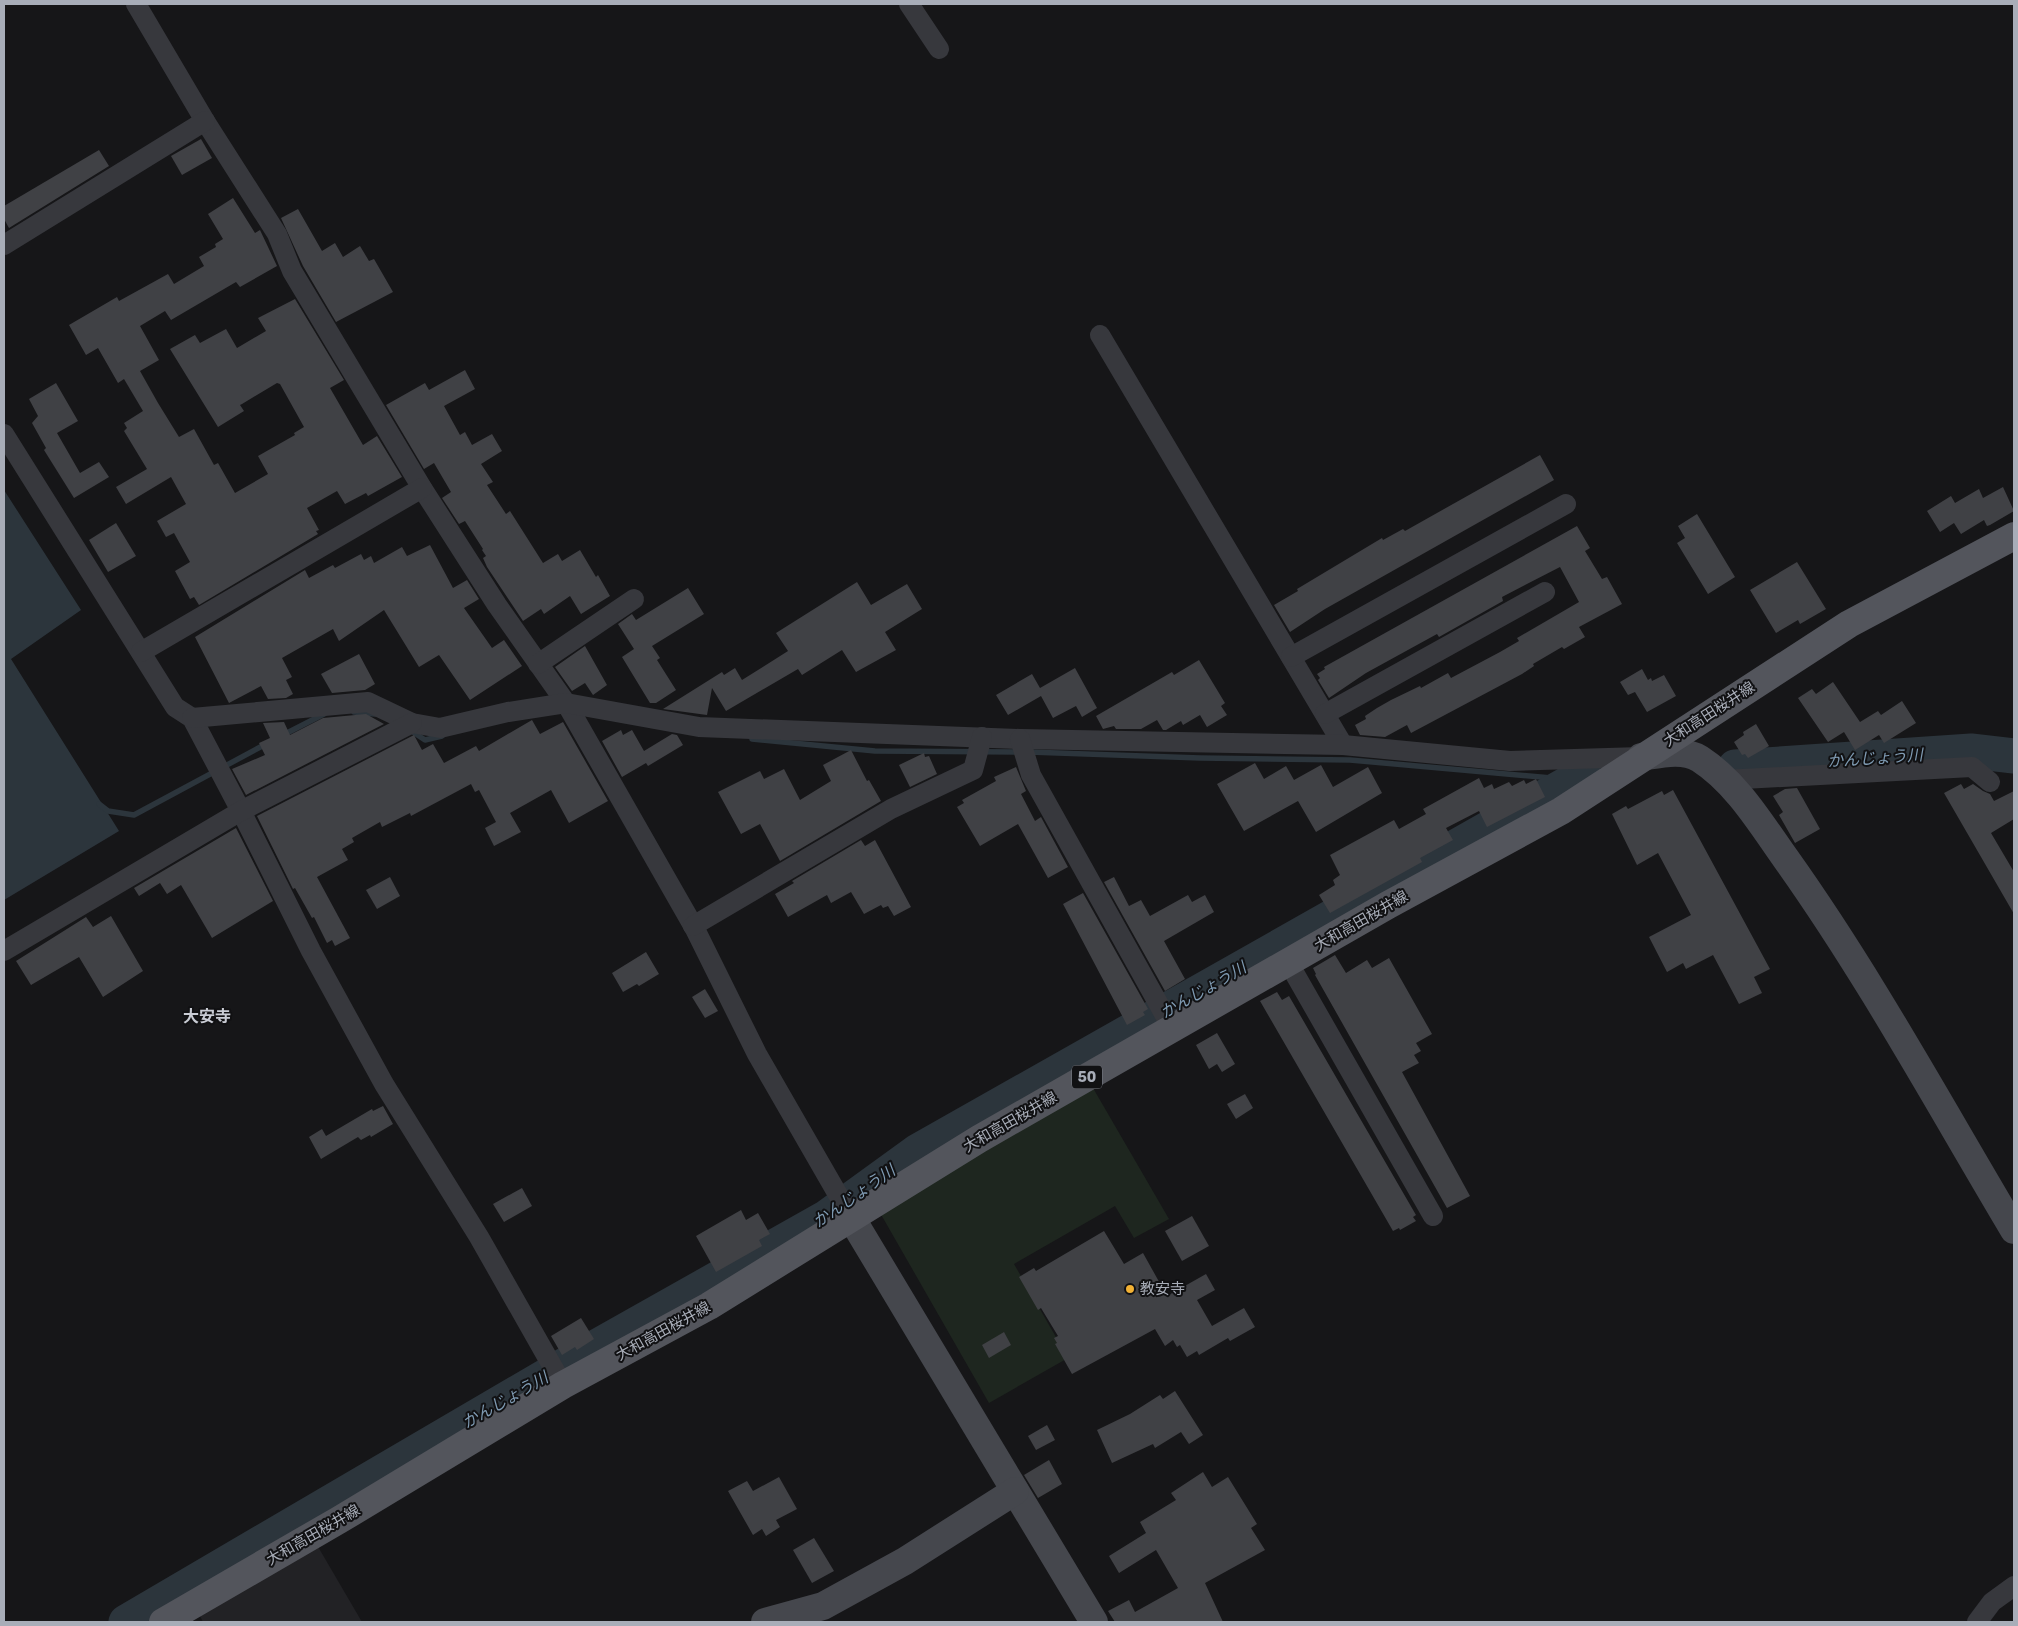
<svg xmlns="http://www.w3.org/2000/svg" width="2018" height="1626" viewBox="0 0 2018 1626" font-family="Rubik,'Noto Sans JP',sans-serif">
<style>
.built{fill:#222225}
.green{fill:#1e261f}
.water{fill:#2c353c}
.lines{fill:none;stroke-linecap:round;stroke-linejoin:round}
.stream{stroke:#2c353c;stroke-width:5.5}
.river{stroke:#2c353c;stroke-width:35}
.building{fill:#404145}
.street{stroke:#37383d;stroke-width:20}
.secondary{stroke:#45474d;stroke-width:28}
.primary{stroke:#53555c;stroke-width:28}
.poi-dot{fill:#f2b134;stroke:#111113;stroke-width:2}
.labels{text-anchor:middle;dominant-baseline:central;stroke-width:4;stroke-linejoin:round;paint-order:stroke}
.shield{fill:#111113;stroke:#7b7e86;stroke-width:1}
.shield-label{font-size:14px;font-weight:bold;fill:#a8adb8}
.street-label{font-size:15px;fill:#a8adb8;stroke:#111113}
.poi-label{font-size:15px;fill:#a8adb8;stroke:#111113;text-anchor:start}
.water-label{font-size:16px;font-style:italic;fill:#7f9bb3;stroke:#111113}
.neighbourhood-label{font-size:16px;font-weight:bold;fill:#c9ccd4;stroke:#111113}
</style>
<rect width="100%" height="100%" fill="#161618"/>
<!-- built -->
<polygon class="built" points="317,1545 362,1622 203,1622 200,1616"/>
<!-- green -->
<polygon class="green" points="1093,1088 1169,1219 1134,1238 1115,1206 1014,1264 1068,1358 989,1403 879,1211"/>
<!-- water -->
<polygon class="water" points="4,490 81,610 11,659 119,831 4,900"/>
<g class="lines">
<!-- stream -->
<g class="stream">
<polyline points="354,712 375,714"/>
<polyline points="410,730 425,740 442,736"/>
<polyline points="283,735 324,714"/>
<polyline points="752,739 875,751 1019,752"/>
<polyline points="1029,752 1200,758 1350,760 1574,780"/>
<polyline points="99,804 108,811 134,815 266,744"/>
</g>
<!-- river -->
<g class="river">
<polyline points="1735,767 1971,751 2014,756"/>
<polyline points="126,1622 587,1352 827,1217 918,1151 1574,780 1586,778"/>
</g>
</g>
<!-- building -->
<g class="building">
<polygon points="201,139 212,158 182,175 171,156"/>
<polygon points="99,150 109,166 9,228 4,219 4,206"/>
<polygon points="233,198 255,233 260,230 277,266 240,287 236,282 171,320 165,311 140,326 159,360 140,371 158,403 179,437 194,429 214,465 218,463 235,493 268,474 258,456 295,435 294,433 304,427 280,384 277,383 242,404 240,405 244,411 218,427 170,349 195,335 200,343 226,329 237,348 266,331 258,318 295,299 344,380 330,388 363,445 377,436 402,477 368,496 366,493 345,504 337,491 307,508 319,530 316,531 318,534 199,605 194,597 190,599 175,571 190,562 174,533 166,537 157,521 186,504 171,477 126,504 116,487 147,469 124,431 127,428 124,423 143,411 124,379 118,383 98,348 86,355 69,325 117,297 119,301 168,274 174,284 204,266 199,257 216,247 215,244 223,239 208,214"/>
<polygon points="298,209 322,251 335,243 343,257 360,246 369,261 374,259 393,292 336,322 303,266 281,218"/>
<polygon points="465,370 475,389 444,406 460,435 465,432 472,445 492,434 502,451 481,464 493,482 487,485 506,514 510,511 543,563 558,554 562,561 580,550 596,577 598,575 610,596 581,614 570,596 544,614 541,609 523,621 487,567 483,558 486,556 482,550 483,549 465,521 459,524 442,498 451,492 434,463 424,469 386,405 425,383 429,390"/>
<polygon points="56,383 78,421 57,433 80,473 99,462 109,477 74,498 44,450 46,448 32,423 38,416 29,399"/>
<polygon points="1540,455 1554,480 1325,609 1290,632 1274,605 1298,591 1297,589 1382,538 1383,540 1403,529 1405,531"/>
<polygon points="2003,487 2014,511 1990,525 1987,526 1984,520 1961,534 1954,523 1940,532 1927,511 1951,496 1955,503 1979,489 1983,498"/>
<polygon points="1697,514 1735,577 1708,594 1677,543 1685,538 1678,526"/>
<polygon points="116,523 136,556 108,572 89,540"/>
<polygon points="1577,526 1590,548 1585,551 1602,579 1607,577 1622,604 1579,627 1585,637 1564,649 1562,647 1533,664 1534,666 1522,674 1411,733 1407,725 1385,737 1360,735 1355,725 1366,719 1365,716 1377,708 1391,700 1420,686 1421,688 1448,673 1451,678 1500,652 1519,641 1517,638 1579,602 1560,567 1502,597 1503,601 1439,637 1437,634 1366,673 1329,698 1318,680 1320,678 1317,674 1325,669 1324,667"/>
<polygon points="430,545 453,588 467,580 479,599 464,608 492,648 504,640 522,666 470,700 439,655 419,667 384,610 339,641 333,629 282,658 292,677 286,680 293,694 286,698 268,699 261,686 229,703 195,637 305,570 309,578 333,565 335,568 361,554 364,560 371,556 374,563 402,547 407,556"/>
<polygon points="1797,562 1826,609 1800,624 1798,620 1776,633 1750,590"/>
<polygon points="857,582 871,605 907,584 922,609 885,632 896,650 856,672 842,650 802,675 798,669 726,711 712,688 707,715 663,709 722,672 724,675 735,668 742,680 788,651 776,633"/>
<polygon points="688,588 704,614 652,646 660,658 657,660 676,690 656,703 650,703 622,657 634,649 618,624 632,614 636,620"/>
<polygon points="585,646 607,685 593,695 585,683 572,691 555,667"/>
<polygon points="359,654 375,684 365,690 332,693 321,674"/>
<polygon points="1199,660 1225,703 1221,706 1227,715 1207,727 1200,715 1183,725 1181,721 1166,730 1163,730 1157,720 1141,729 1116,729 1114,726 1103,729 1096,716 1172,672 1174,675"/>
<polygon points="1075,668 1097,708 1082,717 1076,706 1053,718 1041,696 1008,715 996,695 1032,674 1040,688"/>
<polygon points="1642,669 1648,680 1651,678 1652,681 1664,675 1676,696 1647,712 1635,692 1628,695 1620,682"/>
<polygon points="1833,682 1860,722 1878,711 1881,715 1902,701 1916,723 1884,743 1879,735 1855,750 1844,732 1828,742 1798,698 1812,689 1816,694"/>
<polygon points="366,714 384,724 246,795 232,769 265,755 259,743 270,738 263,723 284,722 290,735 323,718"/>
<polygon points="532,720 540,734 563,722 608,801 569,823 551,790 510,813 521,832 494,846 485,828 496,822 479,790 475,792 471,784 411,816 410,813 382,827 380,822 352,838 354,842 342,849 348,860 317,877 350,938 335,946 332,940 327,943 314,917 312,918 295,888 293,889 257,816 414,735 422,750 433,744 444,763 476,746 479,751"/>
<polygon points="1756,724 1769,746 1748,758 1745,754 1742,755 1734,742 1744,735 1743,732"/>
<polygon points="621,730 623,735 632,730 644,751 672,734 677,735 683,745 648,766 646,763 622,777 602,741"/>
<polygon points="851,750 867,781 869,780 881,801 780,861 760,824 741,834 718,792 760,771 764,779 784,769 800,800 831,781 823,765"/>
<polygon points="924,753 925,757 929,756 937,774 910,787 899,765"/>
<polygon points="1255,763 1264,779 1286,766 1294,780 1321,765 1333,787 1368,767 1382,793 1316,832 1298,801 1244,831 1217,784"/>
<polygon points="1016,767 1026,791 1021,794 1035,821 1041,817 1068,867 1048,878 1018,824 980,846 957,807 964,803 962,800 996,781 994,777"/>
<polygon points="1479,778 1484,788 1492,784 1494,789 1509,782 1512,786 1524,780 1526,784 1536,779 1545,797 1487,827 1479,811 1446,828 1453,840 1420,858 1422,862 1330,913 1319,895 1335,885 1333,880 1340,875 1330,855 1394,820 1399,829 1426,814 1423,809"/>
<polygon points="1961,784 1964,789 1973,784 1983,791 1990,794 1994,801 2014,791 2014,819 1991,833 2014,872 2014,914 1944,793"/>
<polygon points="1797,788 1820,829 1795,843 1779,815 1783,812 1773,796 1785,789"/>
<polygon points="1673,790 1770,969 1754,977 1762,993 1739,1004 1713,955 1686,969 1683,963 1667,972 1649,937 1691,915 1658,853 1637,865 1612,814 1626,806 1628,809 1662,791 1664,795"/>
<polygon points="236,828 273,901 212,938 181,885 167,894 160,883 139,896 134,888"/>
<polygon points="861,840 865,846 875,840 911,907 894,916 888,906 883,908 881,905 864,914 851,892 831,903 827,895 788,917 775,894 794,883 792,881"/>
<polygon points="390,877 400,896 377,909 366,890"/>
<polygon points="1114,877 1129,906 1141,900 1150,916 1188,895 1192,902 1205,895 1214,912 1164,941 1185,979 1165,991 1104,882"/>
<polygon points="1083,893 1148,1009 1143,1012 1145,1015 1127,1025 1063,904"/>
<polygon points="111,916 143,971 103,997 79,957 31,985 16,961 86,917 93,927"/>
<polygon points="646,952 659,974 639,986 637,984 623,992 612,973"/>
<polygon points="1335,955 1346,973 1367,960 1372,968 1389,958 1432,1034 1416,1043 1421,1051 1414,1055 1419,1063 1402,1072 1470,1196 1447,1208 1315,975 1316,974 1313,968"/>
<polygon points="705,989 718,1011 705,1018 692,997"/>
<polygon points="1277,992 1282,1000 1289,996 1416,1215 1413,1217 1416,1221 1400,1230 1399,1228 1393,1231 1260,1001"/>
<polygon points="1217,1033 1235,1064 1222,1072 1217,1064 1209,1069 1196,1045"/>
<polygon points="1245,1094 1253,1108 1236,1119 1227,1104"/>
<polygon points="383,1106 393,1124 371,1137 370,1135 361,1140 358,1137 321,1159 309,1137 322,1129 326,1136 372,1109 373,1111"/>
<polygon points="522,1188 532,1206 504,1222 493,1204"/>
<polygon points="741,1210 746,1220 758,1213 770,1234 759,1240 762,1246 716,1272 696,1236"/>
<polygon points="1192,1216 1209,1246 1182,1261 1165,1231"/>
<polygon points="1104,1231 1124,1264 1143,1253 1167,1296 1206,1274 1215,1290 1197,1300 1212,1326 1244,1308 1255,1327 1230,1341 1228,1338 1199,1355 1197,1351 1187,1357 1180,1345 1177,1347 1173,1340 1165,1346 1155,1329 1072,1374 1055,1344 1057,1343 1054,1338 1058,1336 1041,1308 1038,1310 1019,1277 1034,1268 1036,1271"/>
<polygon points="581,1318 594,1339 577,1350 575,1347 562,1355 551,1336"/>
<polygon points="1004,1332 1011,1345 989,1358 982,1345"/>
<polygon points="1175,1391 1203,1435 1189,1444 1181,1432 1155,1448 1153,1444 1112,1463 1097,1430 1130,1414 1160,1395 1163,1399"/>
<polygon points="1047,1425 1055,1440 1036,1450 1028,1436"/>
<polygon points="1049,1460 1062,1484 1038,1498 1024,1475"/>
<polygon points="1203,1472 1212,1487 1228,1477 1257,1524 1251,1528 1265,1550 1205,1583 1223,1622 1115,1622 1108,1611 1129,1600 1135,1612 1178,1588 1156,1550 1119,1573 1109,1556 1146,1533 1140,1522 1176,1500 1171,1493"/>
<polygon points="779,1477 797,1509 776,1520 780,1527 766,1536 762,1529 753,1535 728,1491 747,1481 753,1491"/>
<polygon points="814,1538 834,1571 812,1583 793,1550"/>
</g>
<g class="lines">
<!-- street -->
<g class="street">
<polyline points="136,4 205,121 277,234 292,271 422,488 497,605 566,703 695,929 757,1054 852,1219"/>
<polyline points="909,4 939,49"/>
<polyline points="4,245 205,121"/>
<polyline points="1100,335 1343,745"/>
<polyline points="4,434 175,707 192,718 241,811 311,951 384,1084 479,1237 563,1385"/>
<polyline points="141,652 422,488"/>
<polyline points="1291,657 1566,504"/>
<polyline points="538,664 634,599"/>
<polyline points="1325,714 1545,592"/>
<polyline points="192,718 368,702 412,723 440,728 508,712 566,703 699,727 1020,739 1343,745 1510,761 1641,757"/>
<polyline points="1020,739 1031,775 1172,1028"/>
<polyline points="1724,780 1972,767 1990,782"/>
<polyline points="693,926 891,809 973,770 982,737"/>
<polyline points="4,951 241,811 412,723"/>
<polyline points="1288,962 1433,1216"/>
<polyline points="1977,1622 1992,1602 2014,1586"/>
</g>
<!-- secondary -->
<g class="secondary">
<path d="M1641,757C1660,754 1683,748 1700,759C1737,783 1761,824 1786,859C1870,977 1940,1106 2014,1230"/>
<polyline points="852,1219 1094,1622"/>
<polyline points="765,1622 823,1606 905,1561 1015,1491"/>
</g>
<!-- primary -->
<polyline class="primary" points="163,1622 339,1520 563,1385 709,1306 979,1139 1388,905 1561,811 1849,624 2014,536"/>
</g>
<!-- markers -->
<circle class="poi-dot" cx="1130" cy="1289" r="5"/>
<g class="labels">
<!-- shield labels -->
<rect class="shield" x="1072" y="1065.5" width="30" height="23" rx="4"/>
<g class="shield-label">
<text x="1087" y="1077">50</text>
</g>
<!-- street labels -->
<g class="street-label">
<text transform="translate(1709 714) rotate(-33)">大和高田桜井線</text>
<text transform="translate(1361 921) rotate(-30)">大和高田桜井線</text>
<text transform="translate(1010 1122) rotate(-30)">大和高田桜井線</text>
<text transform="translate(663 1331) rotate(-29)">大和高田桜井線</text>
<text transform="translate(313 1535) rotate(-30)">大和高田桜井線</text>
</g>
<!-- poi labels -->
<g class="poi-label">
<text x="1140" y="1289">教安寺</text>
</g>
<!-- water labels -->
<g class="water-label">
<text transform="translate(1875 758) rotate(-4)">かんじょう川</text>
<text transform="translate(1203 990) rotate(-30)">かんじょう川</text>
<text transform="translate(854 1196) rotate(-35)">かんじょう川</text>
<text transform="translate(505 1400) rotate(-30)">かんじょう川</text>
</g>
<!-- neighbourhood labels -->
<g class="neighbourhood-label">
<text x="207" y="1016">大安寺</text>
</g>
</g>
<!-- border -->
<rect width="2018" height="1626" fill="none" stroke="#a8adb8" stroke-width="10"/>
</svg>
